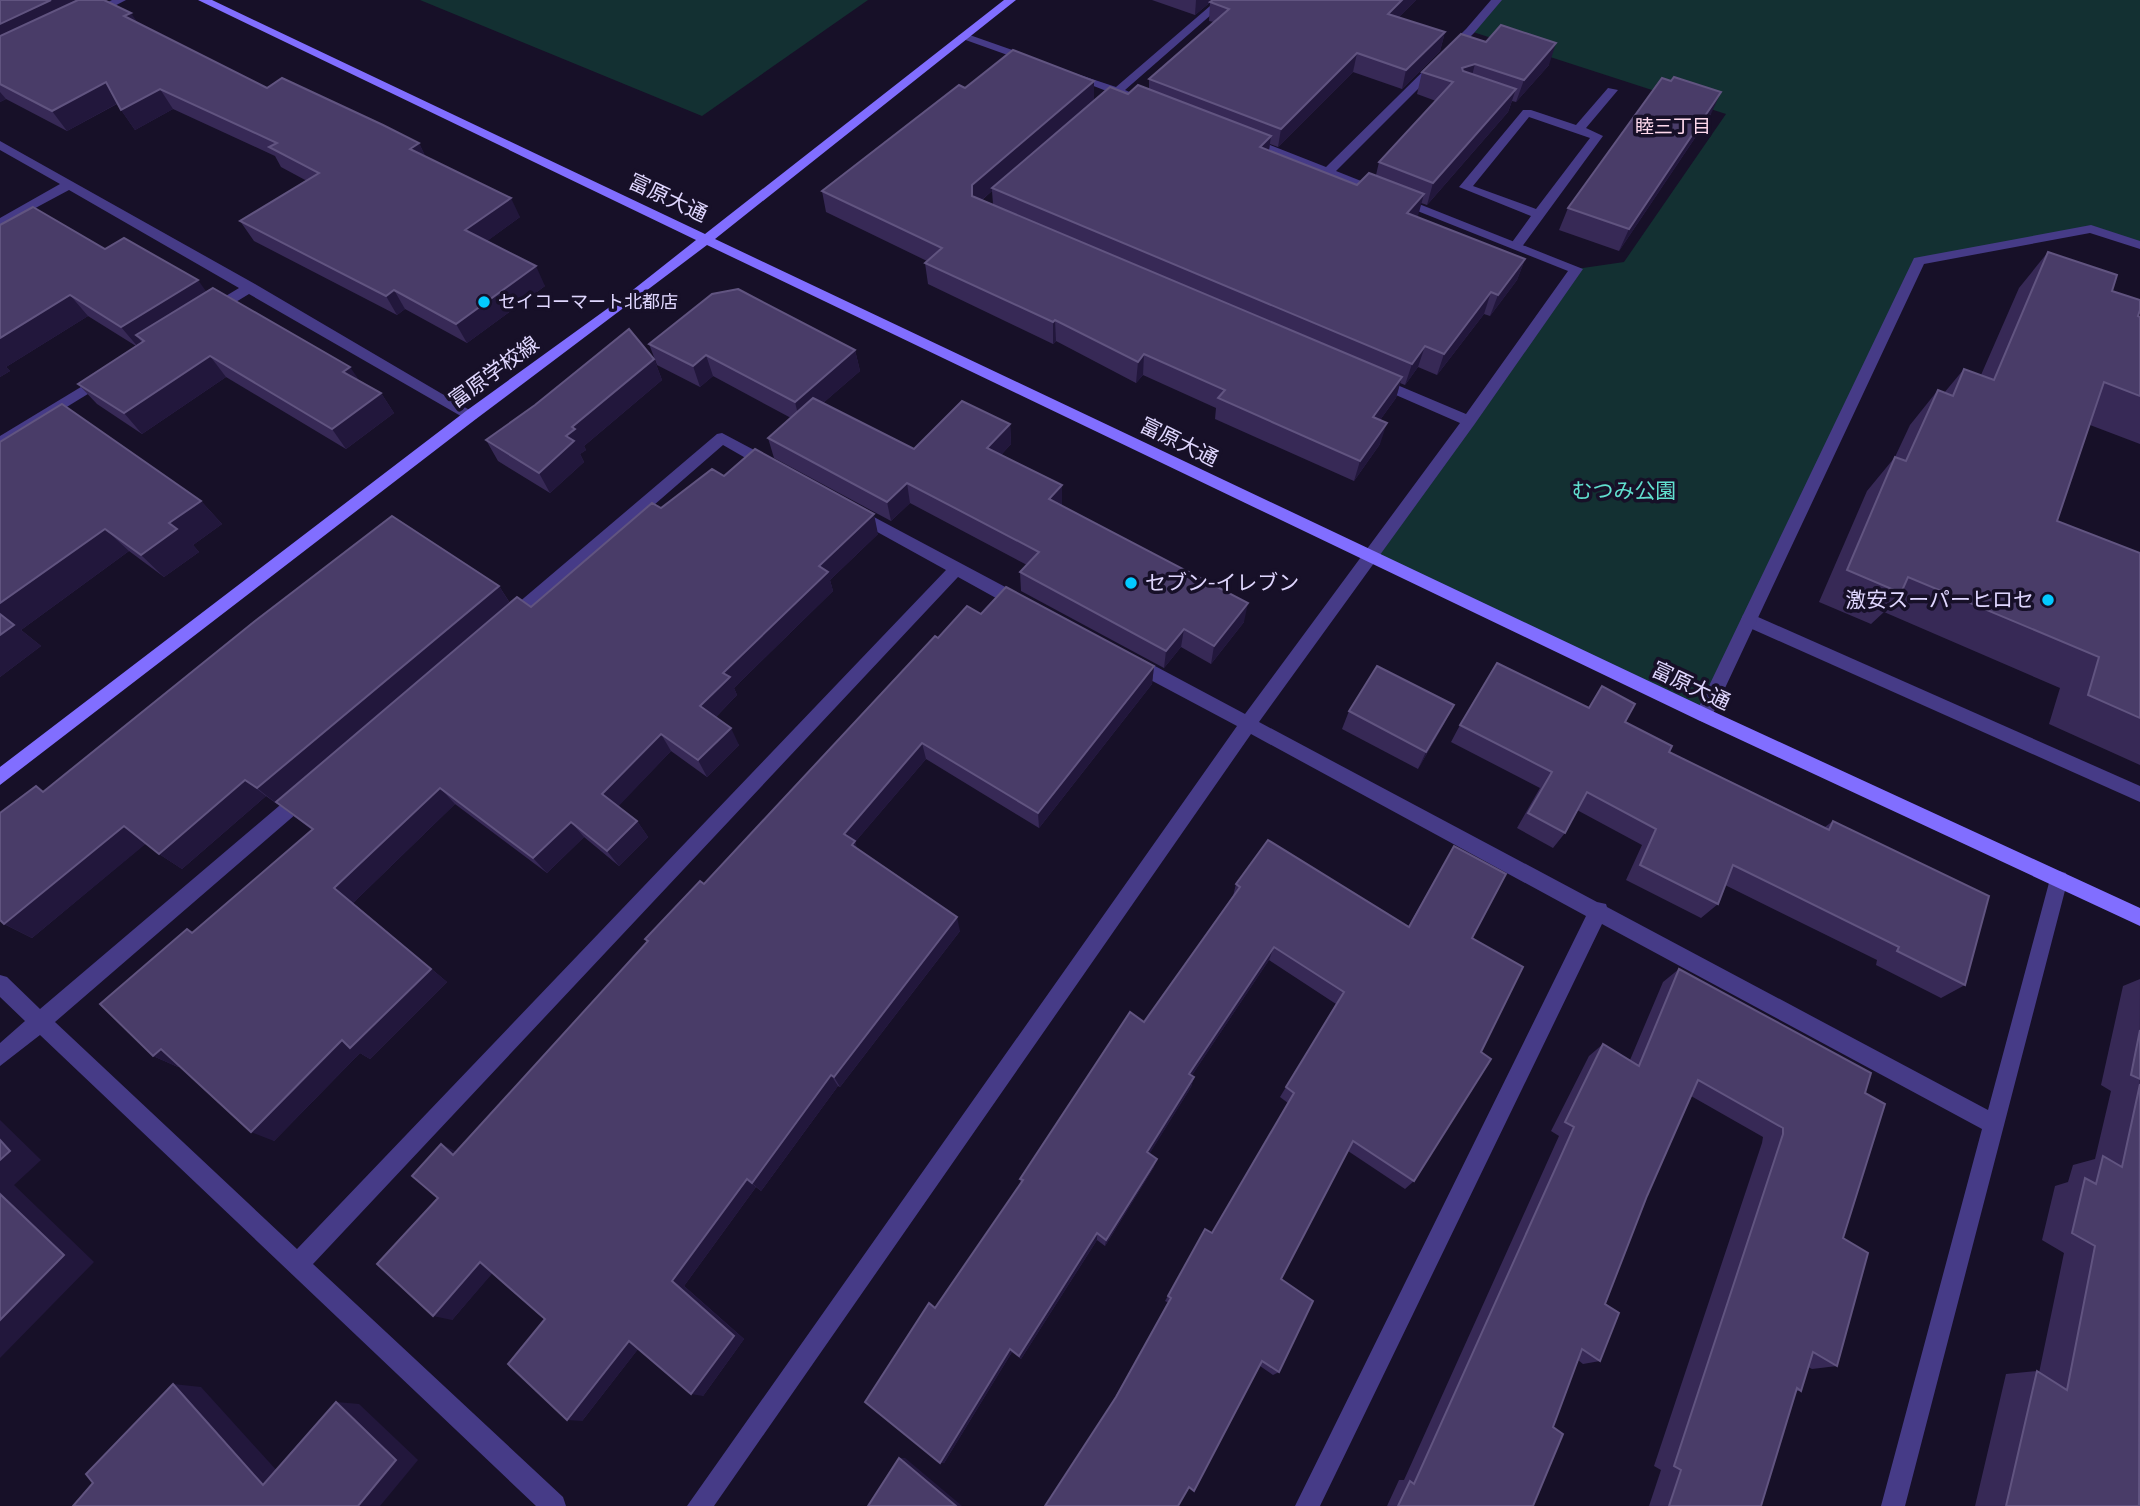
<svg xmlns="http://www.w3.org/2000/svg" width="2140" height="1506" viewBox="0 0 2140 1506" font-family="Karla,'Noto Sans JP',sans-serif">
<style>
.green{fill:#133032}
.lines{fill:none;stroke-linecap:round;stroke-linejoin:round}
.lane{fill:#463b87;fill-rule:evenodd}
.street{fill:#463b87;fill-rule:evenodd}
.secondary{fill:#816eff;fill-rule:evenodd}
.wall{fill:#372956;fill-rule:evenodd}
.shaded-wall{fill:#22173c}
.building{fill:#493c68;stroke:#615480;stroke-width:2}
.poi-dot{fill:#03caff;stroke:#171028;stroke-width:2.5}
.labels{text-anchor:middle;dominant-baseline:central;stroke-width:7;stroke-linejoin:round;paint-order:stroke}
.far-poi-label{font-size:18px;fill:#e0d7ff;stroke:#171028;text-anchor:start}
.far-neighbourhood-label{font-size:19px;fill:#ffd9ed;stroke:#171028}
.street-label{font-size:21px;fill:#e0d7ff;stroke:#171028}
.park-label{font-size:21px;fill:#61e0cf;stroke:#171028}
.poi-label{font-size:21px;fill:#e0d7ff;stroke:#171028;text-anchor:start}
</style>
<rect width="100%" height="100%" fill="#171028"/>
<!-- green -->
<g class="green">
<polygon points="420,0 868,0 702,116"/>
<polygon points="1497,0 2140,0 2140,245 2091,229 1919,261 1704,715 1370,557 1576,269 1624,262 1726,114 1470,31"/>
</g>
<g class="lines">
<!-- lane -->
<g class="lane">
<path d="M1608,88L1618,90L1586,128L1603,136L1521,248H1511L1510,245L1531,216L1459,187L1523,110H1531L1576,125ZM1529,117L1590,138L1536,209L1473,186Z"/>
<polygon points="1749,613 2140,786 2140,802 1743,625 1741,620 1743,615"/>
</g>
<!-- street -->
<g class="street">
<polygon points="112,0 126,0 95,16 86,14"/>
<polygon points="1217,0 1228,0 1125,90 1134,94 1134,98 1119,96 1108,98 1106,96 1109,92 1068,76 1074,73 1116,87"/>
<polygon points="1491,0 1502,0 1474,33 1336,171 1583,269 1474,425 1259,722 1597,902 1606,904 1607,907 1988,1110 2050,879 2052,873 2059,871 2066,873 2068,879 1905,1506 1881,1506 1982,1129 1602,924 1320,1506 1295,1506 1586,916 1251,734 714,1506 687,1506 1237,726 1128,668 1126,663 1128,658 1140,658 1245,714 1460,423 1373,385 1373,379 1383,379 1466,414 1568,271 1242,141 1252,138 1326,167 1466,29"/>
<polygon points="964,33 1035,58 1037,60 1027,62 960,38 958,36"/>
<polygon points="0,141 255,284 478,415 476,419 466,419 249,294 216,314 206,314 206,308 239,288 69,190 0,227 0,218 60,184 0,150"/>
<polygon points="2091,225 2140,241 2140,249 2090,233 1924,264 1710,720 1704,722 1698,720 1695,715 1914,258"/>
<polygon points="104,373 111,378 109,381 0,448 0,436"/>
<polygon points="722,433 773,460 775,464 773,468 763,468 723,445 516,625 504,625 502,620 504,615 717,434"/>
<polygon points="857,508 1026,598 1028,603 1026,608 1014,608 958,577 313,1264 563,1497 566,1506 536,1506 40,1035 0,1066 0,1043 25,1021 0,997 0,975 7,977 40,1009 299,789 305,787 311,789 314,795 311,801 55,1022 297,1249 946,570 852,518 849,514 852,510"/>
</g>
<!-- secondary -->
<polygon class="secondary" points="198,0 212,0 705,234 1004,0 1016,0 715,239 1710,710 2140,908 2140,926 1698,720 707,245 476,419 0,785 0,767 466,411 629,293 696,240"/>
</g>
<!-- wall -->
<g class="wall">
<polygon points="0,0 137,23 267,88 419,143 425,156 520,217 487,241 545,286 467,343 405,309 397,315 254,241 240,221 307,181 281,167 275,156 173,109 135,130 117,104 67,131 6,99 0,102"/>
<path d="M1152,0H1416L1399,17L1445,32L1440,51L1402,89L1353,72L1278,147L1270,144L1269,150L1357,185L1376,175L1379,162L1436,101L1417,94L1422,72L1461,34L1549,65L1516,102L1512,101L1508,112L1427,205L1421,203L1416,217L1525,259L1517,280L1490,316L1484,314L1437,375L1418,367L1405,385L1400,383L1396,398L1380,420V444L1354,481L1215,419L1216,408L1143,375L1136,383L1056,341L1053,344L928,284L925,263L927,261L826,212L822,191L965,88L1094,81V101L1149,89V79L1214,22L1209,21L1210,2L1213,0L1195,15ZM992,191L993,204L982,200Z"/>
<polygon points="1671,81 1711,114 1619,251 1559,230 1568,208"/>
<polygon points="0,225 105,249 207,292 381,393 394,413 346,449 226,377 142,434 97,404 78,384 136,346 88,316 6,367 10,371 0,377"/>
<polygon points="2048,252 2112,291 2138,316 2140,317 2140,444 2090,425 2057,521 2140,553 2140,765 2049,724 2060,688 1884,612 1871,624 1819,602 1867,491 1895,457 1910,425 1938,390 1944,393 1964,369 1981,375 2019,288"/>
<polygon points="649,344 855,350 860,371 823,403 914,449 1010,424 1011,444 1001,455 1062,485 1062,504 1061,505 1244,622 1211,664 1181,647 1164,668 1021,591 1020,572 1027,565 910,503 891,521 774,458 768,438 791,418 713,376 700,387 657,365"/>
<polygon points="654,359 662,380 584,446 586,450 580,454 584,462 550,493 498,461 486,440"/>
<polygon points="0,442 201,501 222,524 193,545 199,552 164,577 129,551 21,630 41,646 0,677"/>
<polygon points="724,476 878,534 830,580 833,591 734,688 737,695 716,717 739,745 707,777 671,751 618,806 637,821 648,837 619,866 584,837 547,873 455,804 353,903 447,982 370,1059 360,1053 274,1141 179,1066 178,1067 153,1056 187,929 193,932 312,830 278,804 277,804 266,796 182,869 159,854 146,843 32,938 4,924 44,791 499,586 510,603 531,607 661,508"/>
<polygon points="981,614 1154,666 1152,684 1039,828 926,759 855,842 857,849 960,931 840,1087 838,1086 761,1191 756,1187 684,1286 744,1339 703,1396 638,1349 582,1421 545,1319 492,1273 452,1320 456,1152 647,942 645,939 704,884 938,638"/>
<polygon points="1602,686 1625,722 1669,752 1825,827 1833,821 1965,985 1941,998 1876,965 1877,960 1725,885 1718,904 1701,918 1626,880 1642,845 1577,810 1565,833 1553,848 1517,828 1540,788 1451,742 1460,725 1588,708"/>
<polygon points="1349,711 1445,722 1418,769 1342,729"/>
<polygon points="1454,846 1472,938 1414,1181 1405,1189 1348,1151 1281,1279 1279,1372 1273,1375 1260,1366 1194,1491 1188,1488 1114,1399 1169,1303 1165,1301 1205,1229 1212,1233 1288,1103 1280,1097 1336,1004 1269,960 1192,1075 1194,1077 1191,1087 1149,1154 1154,1167 1105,1246 1097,1240 1021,1359 1012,1352 944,1463 940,1463 935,1308 1021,1183 1020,1179 1144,1022 1233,896 1236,884 1408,927"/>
<polygon points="1679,969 1865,1093 1843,1238 1837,1366 1812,1369 1808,1367 1801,1391 1796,1391 1761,1506 1649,1506 1661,1470 1654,1466 1762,1143 1763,1137 1691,1096 1647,1196 1605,1304 1600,1361 1583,1364 1578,1360 1553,1427 1533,1506 1387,1506 1399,1480 1404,1480 1559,1136 1551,1131 1589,1056 1603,1044 1630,1060 1663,982"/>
<polygon points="2140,979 2139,1506 1975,1506 2006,1374 2037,1371 2039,1373 2064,1253 2042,1240 2055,1186 2068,1182 2073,1165 2095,1159 2111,1091 2101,1085 2123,986"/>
</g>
<!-- shaded-wall -->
<g class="shaded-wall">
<polygon points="51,0 86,0 0,51 0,24"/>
<polygon points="1196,0 1213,0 1195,15"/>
<polygon points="1402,0 1416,0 1384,32 1388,14"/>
<polygon points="131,13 144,32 124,16"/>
<polygon points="1445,32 1440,51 1402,89 1406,70"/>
<polygon points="1556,43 1549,65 1516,102 1524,80"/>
<polygon points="1357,53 1353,72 1278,147 1281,129"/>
<polygon points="1475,64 1469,87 1462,68"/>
<polygon points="1094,81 1094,103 992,188 992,191 973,207 972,185"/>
<polygon points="106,82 120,102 67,131 52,111"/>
<polygon points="160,89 173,109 135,130 121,110"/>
<polygon points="1516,89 1508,112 1427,205 1433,183"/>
<polygon points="0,92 6,99 0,102"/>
<polygon points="1721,92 1711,114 1619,251 1629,229"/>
<polygon points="1271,136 1268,157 1260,147"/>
<polygon points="419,143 429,163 410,149"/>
<polygon points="1424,194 1418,216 1401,235 1407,213"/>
<polygon points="511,198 520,217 475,250 465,230"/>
<polygon points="1525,259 1517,280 1490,316 1498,295"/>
<polygon points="536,266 545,286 467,343 456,324"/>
<polygon points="198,280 213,301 136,335 143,344 138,347 121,327"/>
<polygon points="394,290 405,309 397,315 386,296"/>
<polygon points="1491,292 1484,314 1437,375 1444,354"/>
<polygon points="70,295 88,316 6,367 10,371 0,377 0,338"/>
<polygon points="1055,320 1056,341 1053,344 1053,322"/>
<polygon points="1425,346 1418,367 1405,385 1412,364"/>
<polygon points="855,350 860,371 800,423 795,402"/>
<polygon points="1144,354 1143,375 1136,383 1138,362"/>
<polygon points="706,355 713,376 700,387 693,366"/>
<polygon points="210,356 226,377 142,434 124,413"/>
<polygon points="654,359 662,380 584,446 586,450 580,454 584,462 550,493 539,473 572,427"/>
<polygon points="350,367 364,387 343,372"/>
<polygon points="1402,377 1396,398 1367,438 1373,417"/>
<polygon points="381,393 394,413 346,449 332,429"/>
<polygon points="1387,423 1380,444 1354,481 1360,461"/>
<polygon points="1010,424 1011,444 989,468 987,448"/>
<polygon points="907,483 910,503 891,521 887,502"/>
<polygon points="1062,485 1062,504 1049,519 1049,499"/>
<polygon points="201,501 222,524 193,545 199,552 164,577 141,555 169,523"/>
<polygon points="874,514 878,534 830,580 833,591 734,688 737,695 709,724 700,706 723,673 819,566"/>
<polygon points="105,529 129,551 21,630 41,646 0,677 0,603"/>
<polygon points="499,586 511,605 277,804 257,788"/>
<polygon points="1248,603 1244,622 1211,664 1214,646"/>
<polygon points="1184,629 1181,647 1164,668 1166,651"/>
<polygon points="1154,666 1152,684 1039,828 1038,813"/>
<polygon points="1454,705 1445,722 1418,769 1426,752"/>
<polygon points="731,728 739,745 707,777 698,760"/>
<polygon points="661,734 671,751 614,811 602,794"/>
<polygon points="922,743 926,759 855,842 860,856 844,834"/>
<polygon points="245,780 266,796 182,869 159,854"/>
<polygon points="440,788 455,804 353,903 447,982 370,1059 360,1053 274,1141 251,1132 342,1040 334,888"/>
<polygon points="637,821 648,837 619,866 607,851"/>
<polygon points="571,822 584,837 547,873 533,858"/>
<polygon points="124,826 148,842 32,938 4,924"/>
<polygon points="957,917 960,931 840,1087 834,1077"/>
<polygon points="1274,947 1269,960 1186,1084 1189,1074"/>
<polygon points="161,1049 186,1060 178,1067 153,1056"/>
<polygon points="831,1075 838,1086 761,1191 752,1183"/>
<polygon points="1194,1077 1191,1087 1145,1161 1147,1152"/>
<polygon points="0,1120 41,1160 14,1185 94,1262 0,1358"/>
<polygon points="441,1144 459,1153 453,1155"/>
<polygon points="1157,1159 1154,1167 1105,1246 1106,1240"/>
<polygon points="747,1179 756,1187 684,1286 744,1339 703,1396 691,1394 672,1281"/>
<polygon points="1097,1233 1097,1240 1021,1359 1019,1356"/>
<polygon points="480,1262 497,1268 452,1320 433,1316"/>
<polygon points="629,1341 642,1344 582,1421 567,1420"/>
<polygon points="1010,1349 1012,1352 944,1463 940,1463"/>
<polygon points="173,1384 201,1387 289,1484 263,1485"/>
<polygon points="336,1402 359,1404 418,1460 380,1506 358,1506"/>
<polygon points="899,1458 905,1458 962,1506 956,1506"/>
</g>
<!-- building -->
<g class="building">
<polygon points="0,0 51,0 0,24"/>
<polygon points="78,0 104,0 131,13 124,16 267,88 282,78 383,125 419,143 410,149 511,198 465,230 536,266 456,324 394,290 386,296 240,221 319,173 269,147 277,143 160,89 121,110 106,82 52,111 0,84 0,36"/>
<polygon points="1213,0 1402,0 1388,14 1445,32 1406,70 1357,53 1281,129 1149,79 1229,9 1210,2"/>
<polygon points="1501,25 1556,43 1524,80 1475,64 1462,68 1463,71 1516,89 1433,183 1379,162 1453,82 1422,72 1461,34 1486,42"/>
<polygon points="1013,50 1094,81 972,185 972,196 1402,377 1373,417 1387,423 1360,461 1218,398 1225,390 1144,354 1138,362 1055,320 1053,322 925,263 942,248 822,191 959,85 965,88"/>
<polygon points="1674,77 1721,92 1629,229 1568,208 1662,78 1671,81"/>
<polygon points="1138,85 1271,136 1260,147 1357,185 1369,173 1424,194 1407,213 1525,259 1498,295 1491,292 1444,354 1425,346 1412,364 992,188 1110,87 1128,94"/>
<polygon points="33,207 105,249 124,238 198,280 121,327 70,295 0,338 0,225"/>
<polygon points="2048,252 2117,275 2112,291 2140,300 2140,310 2138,316 2140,317 2140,396 2104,382 2057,521 2140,553 2140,718 2088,695 2099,657 1908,577 1901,593 1847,570 1895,457 1906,461 1938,390 1953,396 1964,369 1994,380"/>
<polygon points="213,288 350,367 343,372 381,393 332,429 210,356 124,413 78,384 144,341 136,335"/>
<polygon points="738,289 855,350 795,402 706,355 693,366 649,344 712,294"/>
<polygon points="629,329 654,359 572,427 575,429 566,436 574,441 539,473 486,440 535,405"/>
<polygon points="813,398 914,449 962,401 1010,424 987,448 1062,485 1049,499 1248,603 1214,646 1184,629 1166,651 1020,572 1039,552 907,483 887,502 768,438"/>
<polygon points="62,404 201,501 169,523 177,529 141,555 105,529 0,603 0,442"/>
<polygon points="755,449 874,514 819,566 828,572 723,673 730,677 700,706 731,728 698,760 661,734 602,794 637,821 607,851 571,822 533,858 440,788 334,888 431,969 350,1048 342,1040 251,1132 161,1049 153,1056 100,1004 187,929 192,933 313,829 276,802 517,597 531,607 652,503 661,508 712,469 724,476"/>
<polygon points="392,516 499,586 257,788 245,780 159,854 124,826 4,924 0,920 0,813 36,786 43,792 255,621"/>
<polygon points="1006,587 1154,666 1038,813 922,743 844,834 855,841 852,845 957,917 834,1077 831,1075 752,1183 747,1179 672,1281 734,1336 691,1394 629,1341 567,1420 508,1364 545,1319 480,1262 433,1316 377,1264 438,1198 412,1176 441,1144 453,1155 648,941 645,939 700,881 704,884 935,636 938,638 967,606 981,614"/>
<polygon points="0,614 14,625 0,635"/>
<polygon points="1497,663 1589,708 1602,686 1635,704 1625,722 1672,746 1669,752 1829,830 1833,821 1989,896 1965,985 1897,951 1899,947 1733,865 1718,904 1640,865 1656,829 1587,792 1565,833 1528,813 1552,772 1460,725"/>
<polygon points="1377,666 1454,705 1426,752 1349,711"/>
<polygon points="1268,840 1409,927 1454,846 1506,874 1472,938 1523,967 1481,1052 1491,1059 1414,1181 1353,1141 1281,1279 1313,1301 1279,1372 1262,1361 1194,1491 1189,1487 1178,1506 1045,1506 1116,1397 1171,1298 1168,1296 1205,1229 1212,1233 1294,1093 1286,1087 1344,992 1274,947 1189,1074 1194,1077 1147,1152 1157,1159 1106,1240 1097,1233 1019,1356 1010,1349 940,1463 865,1402 929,1303 935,1308 1023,1180 1020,1179 1130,1012 1144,1022 1240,887 1236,884"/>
<polygon points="1679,969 1871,1073 1865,1093 1885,1104 1843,1238 1868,1253 1837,1366 1813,1352 1801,1391 1797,1388 1761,1506 1669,1506 1681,1470 1674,1466 1783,1134 1783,1128 1698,1080 1647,1196 1605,1304 1619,1313 1600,1361 1582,1349 1553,1427 1563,1434 1533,1506 1398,1506 1410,1481 1414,1484 1574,1127 1565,1122 1603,1044 1639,1066"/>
<polygon points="2140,1030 2140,1079 2131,1075"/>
<polygon points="2140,1084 2139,1506 2006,1506 2037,1371 2067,1390 2095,1246 2072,1233 2085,1178 2096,1184 2103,1156 2122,1167"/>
<polygon points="0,1140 10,1151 0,1160"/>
<polygon points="0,1194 64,1255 0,1320"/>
<polygon points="173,1384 263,1485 336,1402 396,1460 358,1506 73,1506 93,1483 86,1474"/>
<polygon points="899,1458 956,1506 868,1506"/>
</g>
<!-- markers -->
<g class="poi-dot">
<circle cx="484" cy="302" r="7"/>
<circle cx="1131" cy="583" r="7"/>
<circle cx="2048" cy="600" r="7"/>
</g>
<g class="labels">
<!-- far-poi labels -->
<g class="far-poi-label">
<text x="498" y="302">セイコーマート北都店</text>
</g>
<!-- far-neighbourhood labels -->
<g class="far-neighbourhood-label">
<text x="1673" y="127">睦三丁目</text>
</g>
<!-- street labels -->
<g class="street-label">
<text transform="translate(668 198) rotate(25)">富原大通</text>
<text transform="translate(494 372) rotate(-36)">富原学校線</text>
<text transform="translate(1179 442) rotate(26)">富原大通</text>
<text transform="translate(1691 686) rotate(25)">富原大通</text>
</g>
<!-- park labels -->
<g class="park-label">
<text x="1624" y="491">むつみ公園</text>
</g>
<!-- poi labels -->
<g class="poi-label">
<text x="1145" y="583">セブン-イレブン</text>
<text x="2034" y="600" text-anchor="end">激安スーパーヒロセ</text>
</g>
</g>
</svg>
